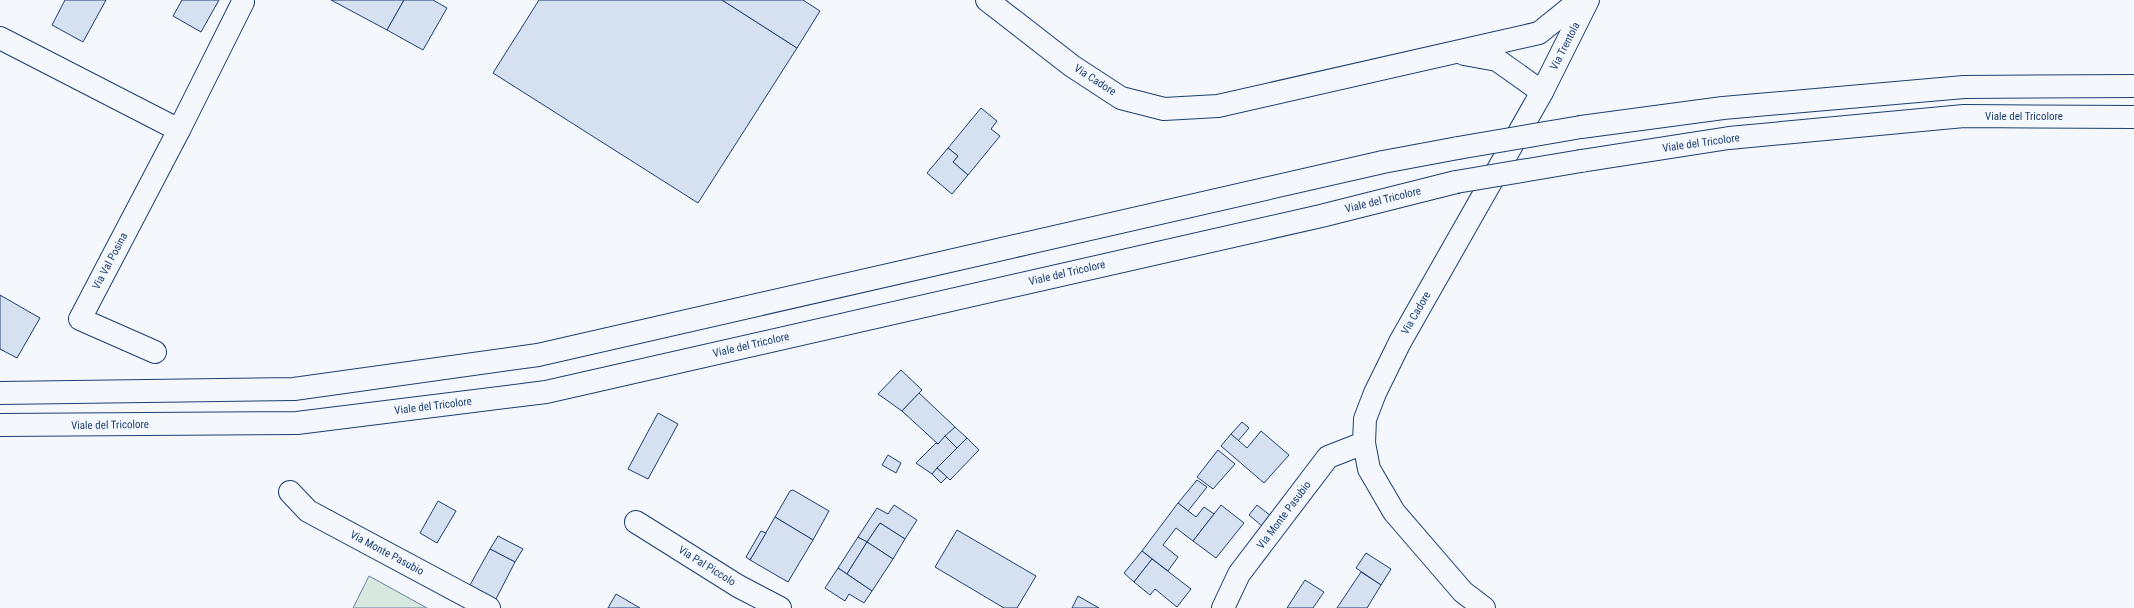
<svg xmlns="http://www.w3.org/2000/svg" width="2134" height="608" viewBox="0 0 2134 608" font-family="'Roboto Condensed',sans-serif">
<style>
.green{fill:#d7e8df;stroke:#687fa3}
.building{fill:#d5e0f0;stroke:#1d3f73}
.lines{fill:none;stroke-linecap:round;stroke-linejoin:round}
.minor-casing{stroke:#1d3f73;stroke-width:24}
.highway-casing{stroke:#1d3f73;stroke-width:24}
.minor{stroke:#f4f7fb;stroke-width:22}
.highway{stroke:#f4f7fb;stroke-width:22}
.highway-bridge-casing{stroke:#1d3f73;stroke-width:24;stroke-linecap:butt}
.highway-bridge{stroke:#f4f7fb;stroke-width:22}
.labels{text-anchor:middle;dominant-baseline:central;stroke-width:3;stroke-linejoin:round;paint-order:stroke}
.street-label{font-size:11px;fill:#1d3f73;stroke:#f4f7fb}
</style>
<rect width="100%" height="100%" fill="#f4f7fb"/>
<!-- green -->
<polygon class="green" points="369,576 427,608 353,608"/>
<!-- building -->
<g class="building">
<polygon points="65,0 106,0 83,42 52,25"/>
<polygon points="182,0 219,0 201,32 173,16"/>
<polygon points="331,0 404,0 387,30"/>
<polygon points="404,0 433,0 447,8 423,50 387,30"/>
<polygon points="539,0 722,0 797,48 698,203 493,73"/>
<polygon points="722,0 803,0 820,11 797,48"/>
<polygon points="981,108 997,121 991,129 1000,136 968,175 953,162 958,156 948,148"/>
<polygon points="948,148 958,156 953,162 968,175 952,194 927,173"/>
<polygon points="0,295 40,318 17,358 0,349"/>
<polygon points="901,370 922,390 902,411 878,394"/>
<polygon points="919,393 955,427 938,444 902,411"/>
<polygon points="658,413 678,424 648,479 628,469"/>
<polygon points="1242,422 1249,428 1238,441 1231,434"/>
<polygon points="955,427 967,438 957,448 945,436"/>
<polygon points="1261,431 1289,455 1264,483 1221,446 1231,434 1247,448"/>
<polygon points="945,436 957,448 932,474 916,463 936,443 938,444"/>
<polygon points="967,438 979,450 950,480 937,468"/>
<polygon points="1218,450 1235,464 1213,489 1197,477"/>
<polygon points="888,455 901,463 896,473 882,465"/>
<polygon points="937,468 947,477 941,483 932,474"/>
<polygon points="1197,480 1207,487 1188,511 1178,503"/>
<polygon points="793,490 829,511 813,540 775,517 790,491"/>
<polygon points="438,501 456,511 437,543 420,533"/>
<polygon points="1178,503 1196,517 1204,507 1214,514 1193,541 1176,528 1163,545 1178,557 1168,571 1142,551"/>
<polygon points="894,505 917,520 905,539 880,523 867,542 858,537 877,508 888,514"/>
<polygon points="1221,505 1244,523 1216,558 1193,541"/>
<polygon points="1257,505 1271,516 1262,526 1249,515"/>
<polygon points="775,517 813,540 788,582 750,560"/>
<polygon points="880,523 905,539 893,559 867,542"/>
<polygon points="957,530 1036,576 1017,608 1004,608 935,567"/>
<polygon points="761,531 766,533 750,560 746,557"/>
<polygon points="498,536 523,549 515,562 490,549"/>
<polygon points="858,537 867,542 847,574 838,568"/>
<polygon points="867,542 893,559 872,591 847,574"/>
<polygon points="490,549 515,562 496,599 470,585"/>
<polygon points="1142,551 1152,559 1134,582 1124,573"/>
<polygon points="1366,553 1391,569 1381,585 1356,568"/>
<polygon points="1152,559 1191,589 1177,607 1155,589 1150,595 1134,582"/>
<polygon points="838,568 872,591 864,603 849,594 845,601 825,588"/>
<polygon points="1361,572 1381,585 1367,608 1337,608"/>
<polygon points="1305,580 1324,592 1313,608 1287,608"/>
<polygon points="616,594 640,608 608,608"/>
<polygon points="1078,596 1099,608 1072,608"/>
</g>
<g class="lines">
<defs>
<g id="minor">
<polyline points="987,0 1072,66 1121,98 1164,109 1218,106 1539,33 1580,0"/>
<polyline points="0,38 179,130 243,2"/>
<polyline points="1464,54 1497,60 1542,92"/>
<polyline points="155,352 80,319 179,130"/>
<polyline points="290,492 308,511 489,608"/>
<polyline points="636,522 738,586 780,608"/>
<polyline points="1223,608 1239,574 1328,457 1364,443"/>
<polyline points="1484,608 1463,592 1394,512 1369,469 1364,443 1365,419 1375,393 1400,342 1542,92 1588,0"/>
</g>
<g id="highway">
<polyline points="1581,127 1723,108 1964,87 2134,86"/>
<polyline points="1581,161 1729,138 1964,116 2134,117"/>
<polyline points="0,393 294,389 538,355 1383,162 1458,148"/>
<polyline points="0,425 297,423 546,392 1321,216 1456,182"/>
</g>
</defs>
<!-- minor casing -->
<use href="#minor" class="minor-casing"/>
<!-- highway casing -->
<use href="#highway" class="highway-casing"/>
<!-- minor -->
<use href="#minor" class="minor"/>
<!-- highway -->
<use href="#highway" class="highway"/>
<defs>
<g id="highway-bridge">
<polyline points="1458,148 1581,127"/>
<polyline points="1456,182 1581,161"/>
</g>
</defs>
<!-- highway-bridge casing -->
<use href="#highway-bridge" class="highway-bridge-casing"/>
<!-- highway-bridge -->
<use href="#highway-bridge" class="highway-bridge"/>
</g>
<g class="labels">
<!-- street labels -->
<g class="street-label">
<text transform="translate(1565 46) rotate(-63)">Via Trentola</text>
<text transform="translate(1095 80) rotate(33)">Via Cadore</text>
<text x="2024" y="116">Viale del Tricolore</text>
<text transform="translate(1701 143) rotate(-8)">Viale del Tricolore</text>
<text transform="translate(1383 200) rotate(-14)">Viale del Tricolore</text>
<text transform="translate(110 261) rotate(-62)">Via Val Posina</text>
<text transform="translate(1067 273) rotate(-13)">Viale del Tricolore</text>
<text transform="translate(1416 313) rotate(-60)">Via Cadore</text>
<text transform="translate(751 345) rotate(-13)">Viale del Tricolore</text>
<text transform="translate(433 406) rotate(-7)">Viale del Tricolore</text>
<text transform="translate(110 425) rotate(-1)">Viale del Tricolore</text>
<text transform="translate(1284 515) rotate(-53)">Via Monte Pasubio</text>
<text transform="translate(387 553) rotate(28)">Via Monte Pasubio</text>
<text transform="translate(707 566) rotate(32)">Via Pal Piccolo</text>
</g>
</g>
</svg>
